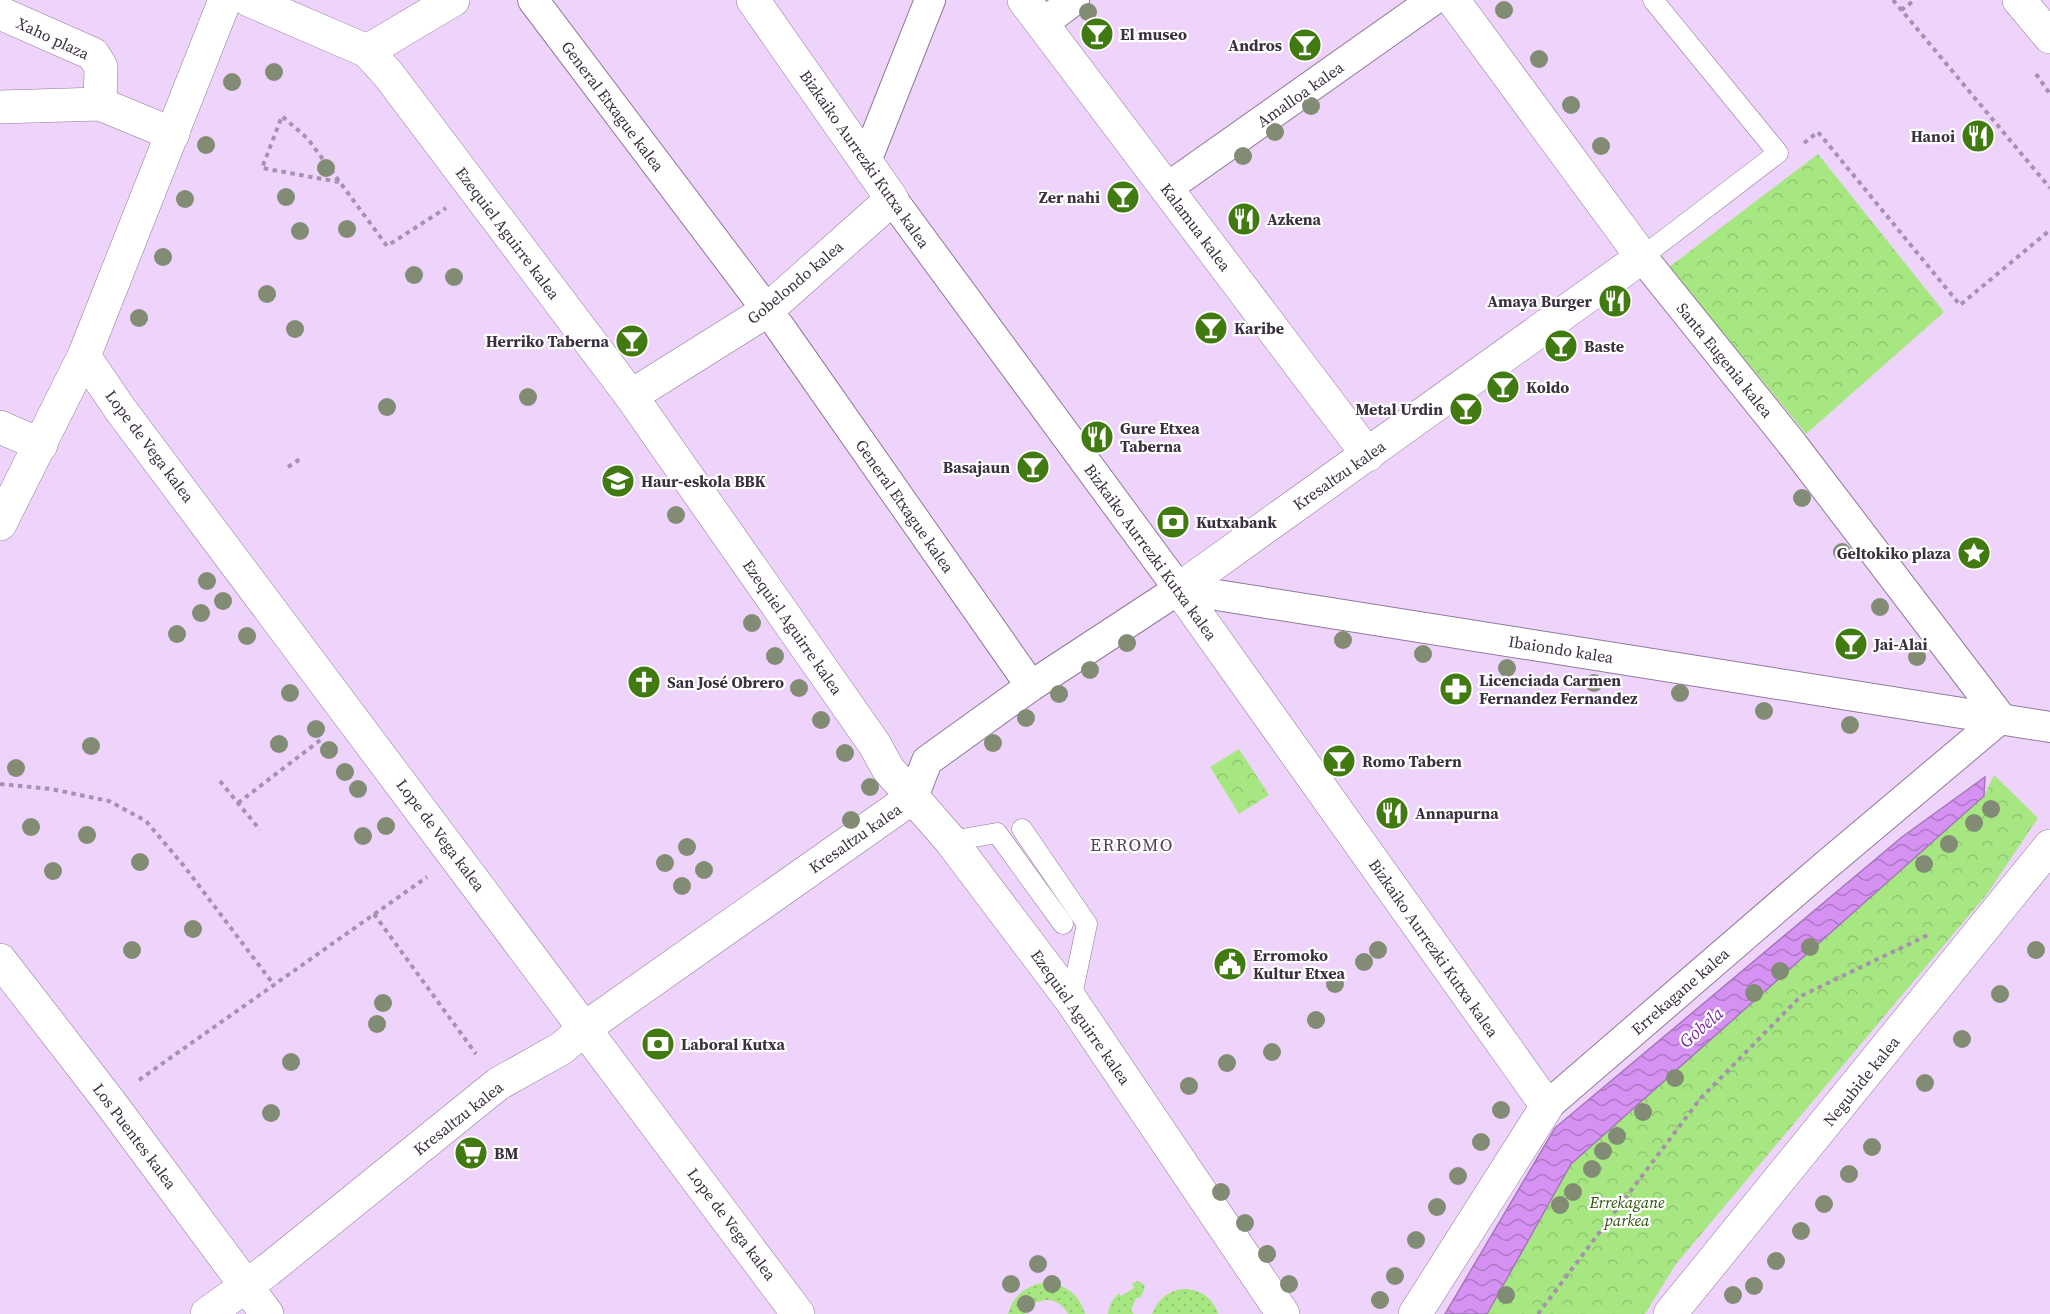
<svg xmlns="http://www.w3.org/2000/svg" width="2050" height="1314" viewBox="0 0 2050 1314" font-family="'Source Serif 4',serif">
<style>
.grass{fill:url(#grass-dots)}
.park{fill:url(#park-crowns)}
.water{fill:url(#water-waves);stroke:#a775bc;stroke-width:1.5}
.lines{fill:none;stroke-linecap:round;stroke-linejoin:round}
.service-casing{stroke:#90799b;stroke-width:21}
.pedestrian-casing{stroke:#90799b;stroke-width:32}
.minor-casing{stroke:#90799b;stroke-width:34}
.tertiary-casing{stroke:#90799b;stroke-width:34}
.path{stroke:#a692af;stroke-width:4;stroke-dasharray:4.5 4.5;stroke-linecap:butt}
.service{stroke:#fff;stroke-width:20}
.pedestrian{stroke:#fff;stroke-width:30}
.minor{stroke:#fff;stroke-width:33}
.tertiary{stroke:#fff;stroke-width:33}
.tree{fill:#828c75}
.labels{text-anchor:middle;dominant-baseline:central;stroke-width:4.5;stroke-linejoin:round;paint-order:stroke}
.poi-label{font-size:16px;font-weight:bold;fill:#3b303f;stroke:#fff;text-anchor:start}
.street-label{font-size:16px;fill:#3b303f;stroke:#fff}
.park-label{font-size:16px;font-style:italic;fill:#295107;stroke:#fff}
.neighbourhood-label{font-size:18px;letter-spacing:1.5px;fill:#553f5f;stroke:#fff}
.water-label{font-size:18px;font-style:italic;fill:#7b299a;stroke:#fff}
</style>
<defs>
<pattern id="grass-dots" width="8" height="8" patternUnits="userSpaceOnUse" patternTransform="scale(1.5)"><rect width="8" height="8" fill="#a7e782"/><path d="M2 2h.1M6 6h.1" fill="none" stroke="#91c671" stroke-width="1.8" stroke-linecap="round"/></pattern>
<pattern id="park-crowns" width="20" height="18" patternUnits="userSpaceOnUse" patternTransform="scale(1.5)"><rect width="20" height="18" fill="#a7e782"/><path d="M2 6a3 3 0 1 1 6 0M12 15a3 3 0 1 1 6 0" fill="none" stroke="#91c671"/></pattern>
<pattern id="water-waves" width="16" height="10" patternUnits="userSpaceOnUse" patternTransform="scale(1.5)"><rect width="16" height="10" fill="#d592f2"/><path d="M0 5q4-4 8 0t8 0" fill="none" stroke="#ae78c5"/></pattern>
</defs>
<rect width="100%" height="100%" fill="#eed4fb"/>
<!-- grass -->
<g class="grass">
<path d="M1138,1281L1143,1284L1145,1288L1140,1298H1136L1131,1311L1134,1314H1108C1109,1306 1112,1299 1119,1293L1121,1296L1134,1288L1132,1283Z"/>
<path d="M1042,1283C1063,1282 1080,1294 1085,1314H1068C1058,1295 1035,1296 1025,1314H1008C1013,1296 1024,1287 1042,1283Z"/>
<path d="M1184,1289C1200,1289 1213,1298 1218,1314H1152C1158,1299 1168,1290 1184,1289Z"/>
</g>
<!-- park -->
<g class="park">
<polygon points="1818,154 1944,312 1806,434 1669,267"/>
<polygon points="1239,749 1269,795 1239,814 1210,767"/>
<polygon points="1994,775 2038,818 1987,894 1676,1264 1645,1314 1487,1314 1571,1164 1674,1070 1984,796"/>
</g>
<!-- water -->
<polygon class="water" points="1985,777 1984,796 1571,1164 1487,1314 1445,1314 1555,1128 1902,837"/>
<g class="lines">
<defs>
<g id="service">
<polyline points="1642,257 1778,153 1653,0"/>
<polyline points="1022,829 1087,924 1071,1000"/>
<polyline points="951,841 997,833 1063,924"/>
</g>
<g id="pedestrian">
<polyline points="533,0 758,298"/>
<polyline points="1042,24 1074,0"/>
<polyline points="866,161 930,0"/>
<polyline points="1167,188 1433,0"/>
<polyline points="892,199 1179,589"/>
<polyline points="779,326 1031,686"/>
<polyline points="1179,589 2050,727"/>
<polyline points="913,797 927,761 1031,686 1179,589"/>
<polyline points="1547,1106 1824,867 2001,718 1793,445 1642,257"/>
</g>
<g id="minor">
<polyline points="249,0 367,51 388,74 631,396 875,745 888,769 951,841 1071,1000 1283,1314"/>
<polyline points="1024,0 1368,455"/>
<polyline points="2019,0 2050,37"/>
<polyline points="0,13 93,54 101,67 100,104"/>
<polyline points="367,51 453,0"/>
<polyline points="0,107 100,104 173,134"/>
<polyline points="84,356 120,409 798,1314"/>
<polyline points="631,396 765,312 892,199 753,0"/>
<polyline points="0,427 41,445"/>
<polyline points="0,960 109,1101 267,1314"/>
<polyline points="207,1314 268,1270 498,1084 562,1048 585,1028 913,797"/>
<polyline points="1415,1314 1547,1106 1179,589 1642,257 1453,0"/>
<polyline points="1670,1314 2050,846"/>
</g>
<polyline id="tertiary" points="0,524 84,356 225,0"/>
</defs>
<!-- service casing -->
<use href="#service" class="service-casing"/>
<!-- pedestrian casing -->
<use href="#pedestrian" class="pedestrian-casing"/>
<!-- minor casing -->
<use href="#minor" class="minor-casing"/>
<!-- tertiary casing -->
<use href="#tertiary" class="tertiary-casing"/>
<!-- path -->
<g class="path">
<polyline points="1893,0 2050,188"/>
<polyline points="1901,10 1915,0"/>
<polyline points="2036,74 2050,94"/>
<polyline points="1804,143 1818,132 1960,305 2050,230"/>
<polyline points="339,182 262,168 282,116 308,139 387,246 446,208"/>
<polyline points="288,467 300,459"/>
<polyline points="220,781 260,830"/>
<polyline points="0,784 51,789 109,801 146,821 184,866 274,985"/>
<polyline points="238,803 323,738"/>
<polyline points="374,914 476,1054"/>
<polyline points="139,1080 427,877"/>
<polyline points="1538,1314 1700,1099 1801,996 1930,934"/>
</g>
<!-- service -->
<use href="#service" class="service"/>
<!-- pedestrian -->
<use href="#pedestrian" class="pedestrian"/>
<!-- minor -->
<use href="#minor" class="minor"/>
<!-- tertiary -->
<use href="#tertiary" class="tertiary"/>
</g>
<!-- trees -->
<g class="tree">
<circle cx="1504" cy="10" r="9"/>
<circle cx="1088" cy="12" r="9"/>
<circle cx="1539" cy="59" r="9"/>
<circle cx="274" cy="72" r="9"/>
<circle cx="232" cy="82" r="9"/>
<circle cx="1571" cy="105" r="9"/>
<circle cx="1311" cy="106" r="9"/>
<circle cx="1275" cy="132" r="9"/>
<circle cx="206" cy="145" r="9"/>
<circle cx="1601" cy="146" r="9"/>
<circle cx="1243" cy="156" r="9"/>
<circle cx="326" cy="168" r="9"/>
<circle cx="286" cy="197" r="9"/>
<circle cx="185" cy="199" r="9"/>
<circle cx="347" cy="229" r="9"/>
<circle cx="300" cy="231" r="9"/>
<circle cx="163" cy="257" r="9"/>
<circle cx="414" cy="275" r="9"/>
<circle cx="454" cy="277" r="9"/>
<circle cx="267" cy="294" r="9"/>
<circle cx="139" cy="318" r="9"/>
<circle cx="295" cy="329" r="9"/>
<circle cx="528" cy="397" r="9"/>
<circle cx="387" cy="407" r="9"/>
<circle cx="1802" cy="498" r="9"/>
<circle cx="676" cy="515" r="9"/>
<circle cx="1842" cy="552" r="9"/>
<circle cx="207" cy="581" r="9"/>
<circle cx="223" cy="601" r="9"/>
<circle cx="1880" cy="607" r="9"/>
<circle cx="201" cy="613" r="9"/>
<circle cx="752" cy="623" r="9"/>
<circle cx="177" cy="634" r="9"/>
<circle cx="247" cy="636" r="9"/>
<circle cx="1343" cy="640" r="9"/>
<circle cx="1127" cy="643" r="9"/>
<circle cx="1423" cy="654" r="9"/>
<circle cx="775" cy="656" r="9"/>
<circle cx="1917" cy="657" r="9"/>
<circle cx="1507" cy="668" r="9"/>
<circle cx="1090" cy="670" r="9"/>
<circle cx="1594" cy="683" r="9"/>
<circle cx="799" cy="688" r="9"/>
<circle cx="290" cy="693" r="9"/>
<circle cx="1680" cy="693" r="9"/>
<circle cx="1059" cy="694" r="9"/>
<circle cx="1764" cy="711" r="9"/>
<circle cx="1026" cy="718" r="9"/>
<circle cx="821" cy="720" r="9"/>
<circle cx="1850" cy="725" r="9"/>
<circle cx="316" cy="729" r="9"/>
<circle cx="993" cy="743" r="9"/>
<circle cx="279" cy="744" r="9"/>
<circle cx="91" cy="746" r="9"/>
<circle cx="329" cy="750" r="9"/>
<circle cx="845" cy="753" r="9"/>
<circle cx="16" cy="768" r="9"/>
<circle cx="345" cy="772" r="9"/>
<circle cx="870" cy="787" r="9"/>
<circle cx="358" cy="789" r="9"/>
<circle cx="1991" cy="809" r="9"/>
<circle cx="851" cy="820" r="9"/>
<circle cx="1974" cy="823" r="9"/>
<circle cx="386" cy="826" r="9"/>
<circle cx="31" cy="827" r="9"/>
<circle cx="87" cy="835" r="9"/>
<circle cx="363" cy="836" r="9"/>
<circle cx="1949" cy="844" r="9"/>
<circle cx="687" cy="847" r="9"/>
<circle cx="140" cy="862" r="9"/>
<circle cx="665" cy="863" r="9"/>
<circle cx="1924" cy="864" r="9"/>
<circle cx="704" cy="870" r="9"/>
<circle cx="53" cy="871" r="9"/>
<circle cx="682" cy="886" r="9"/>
<circle cx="193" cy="929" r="9"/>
<circle cx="1810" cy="947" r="9"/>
<circle cx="132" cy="950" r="9"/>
<circle cx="1378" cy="950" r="9"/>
<circle cx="2036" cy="950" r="9"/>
<circle cx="1364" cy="962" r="9"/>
<circle cx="1780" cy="971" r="9"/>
<circle cx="1335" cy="984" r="9"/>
<circle cx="1754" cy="993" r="9"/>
<circle cx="2000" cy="994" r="9"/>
<circle cx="383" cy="1003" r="9"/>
<circle cx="1316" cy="1020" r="9"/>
<circle cx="377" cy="1024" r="9"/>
<circle cx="1962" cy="1039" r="9"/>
<circle cx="1272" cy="1052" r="9"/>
<circle cx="291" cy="1062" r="9"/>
<circle cx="1227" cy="1063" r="9"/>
<circle cx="1675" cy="1078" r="9"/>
<circle cx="1925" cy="1083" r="9"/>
<circle cx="1189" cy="1086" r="9"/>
<circle cx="1501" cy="1110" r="9"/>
<circle cx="1643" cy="1112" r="9"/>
<circle cx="271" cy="1113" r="9"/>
<circle cx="1617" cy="1136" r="9"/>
<circle cx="1481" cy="1142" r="9"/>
<circle cx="1872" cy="1147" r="9"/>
<circle cx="1603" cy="1151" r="9"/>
<circle cx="1592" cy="1169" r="9"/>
<circle cx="1849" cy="1174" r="9"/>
<circle cx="1458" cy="1176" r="9"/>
<circle cx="1221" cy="1192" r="9"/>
<circle cx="1573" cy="1192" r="9"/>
<circle cx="1824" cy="1204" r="9"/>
<circle cx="1560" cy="1205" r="9"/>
<circle cx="1437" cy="1207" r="9"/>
<circle cx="1245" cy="1223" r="9"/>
<circle cx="1801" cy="1231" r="9"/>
<circle cx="1416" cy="1240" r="9"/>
<circle cx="1267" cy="1254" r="9"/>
<circle cx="1776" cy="1261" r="9"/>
<circle cx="1038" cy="1264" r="9"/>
<circle cx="1395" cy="1276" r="9"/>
<circle cx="1011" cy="1284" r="9"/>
<circle cx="1052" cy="1284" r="9"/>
<circle cx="1289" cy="1284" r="9"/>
<circle cx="1754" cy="1286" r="9"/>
<circle cx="1506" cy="1295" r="9"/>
<circle cx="1733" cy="1295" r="9"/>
<circle cx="1380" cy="1300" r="9"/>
<circle cx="1026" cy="1304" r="9"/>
</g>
<!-- icons -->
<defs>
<symbol id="bar-disc" viewBox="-11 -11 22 22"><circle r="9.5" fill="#417a11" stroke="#fff"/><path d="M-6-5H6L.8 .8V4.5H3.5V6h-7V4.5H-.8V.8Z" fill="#fff"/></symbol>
<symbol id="restaurant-disc" viewBox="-11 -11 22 22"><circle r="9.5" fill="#417a11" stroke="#fff"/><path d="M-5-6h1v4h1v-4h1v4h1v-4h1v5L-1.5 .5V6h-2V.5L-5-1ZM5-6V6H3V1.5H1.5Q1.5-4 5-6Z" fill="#fff"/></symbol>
<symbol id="school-disc" viewBox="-11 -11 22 22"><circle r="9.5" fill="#417a11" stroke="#fff"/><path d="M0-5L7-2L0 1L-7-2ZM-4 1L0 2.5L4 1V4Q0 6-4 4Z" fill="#fff"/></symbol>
<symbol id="bank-disc" viewBox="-11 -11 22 22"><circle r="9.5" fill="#417a11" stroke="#fff"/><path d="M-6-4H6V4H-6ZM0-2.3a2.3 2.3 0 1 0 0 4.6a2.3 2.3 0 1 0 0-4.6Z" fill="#fff"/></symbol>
<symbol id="sight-disc" viewBox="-11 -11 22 22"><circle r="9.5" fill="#417a11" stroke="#fff"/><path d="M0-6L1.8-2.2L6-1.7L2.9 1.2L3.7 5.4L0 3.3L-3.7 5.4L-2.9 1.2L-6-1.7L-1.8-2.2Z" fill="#fff"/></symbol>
<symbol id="church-disc" viewBox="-11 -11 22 22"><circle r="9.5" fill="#417a11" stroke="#fff"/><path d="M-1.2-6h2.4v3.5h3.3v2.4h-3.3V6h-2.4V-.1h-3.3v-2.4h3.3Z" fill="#fff"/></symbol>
<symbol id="pharmacy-disc" viewBox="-11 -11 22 22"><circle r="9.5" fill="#417a11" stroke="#fff"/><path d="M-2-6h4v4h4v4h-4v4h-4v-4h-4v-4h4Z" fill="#fff"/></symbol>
<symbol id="civic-disc" viewBox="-11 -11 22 22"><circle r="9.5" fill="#417a11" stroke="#fff"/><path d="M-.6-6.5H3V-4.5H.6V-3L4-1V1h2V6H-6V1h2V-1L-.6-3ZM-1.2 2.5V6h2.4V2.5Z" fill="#fff"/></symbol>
<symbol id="supermarket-disc" viewBox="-11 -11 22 22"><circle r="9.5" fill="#417a11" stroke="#fff"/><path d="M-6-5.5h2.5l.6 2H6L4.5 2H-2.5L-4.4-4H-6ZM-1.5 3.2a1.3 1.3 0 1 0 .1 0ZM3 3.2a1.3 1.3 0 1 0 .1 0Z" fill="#fff"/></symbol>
</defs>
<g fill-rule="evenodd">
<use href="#bar-disc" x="1078" y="15" width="38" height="38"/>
<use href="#bar-disc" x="1286" y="26" width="38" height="38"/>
<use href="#restaurant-disc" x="1959" y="117" width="38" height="38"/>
<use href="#bar-disc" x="1104" y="178" width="38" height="38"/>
<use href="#restaurant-disc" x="1225" y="200" width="38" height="38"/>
<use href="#restaurant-disc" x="1596" y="282" width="38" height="38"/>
<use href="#bar-disc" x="1192" y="309" width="38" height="38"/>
<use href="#bar-disc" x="613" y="322" width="38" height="38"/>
<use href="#bar-disc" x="1542" y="327" width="38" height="38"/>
<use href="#bar-disc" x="1484" y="368" width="38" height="38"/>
<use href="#bar-disc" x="1447" y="390" width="38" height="38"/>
<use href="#restaurant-disc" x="1078" y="418" width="38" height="38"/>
<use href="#bar-disc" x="1014" y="448" width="38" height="38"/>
<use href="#school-disc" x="599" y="462" width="38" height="38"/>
<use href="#bank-disc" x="1154" y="503" width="38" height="38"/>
<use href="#sight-disc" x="1955" y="534" width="38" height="38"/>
<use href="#bar-disc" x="1832" y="625" width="38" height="38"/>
<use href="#church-disc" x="625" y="663" width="38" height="38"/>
<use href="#pharmacy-disc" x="1437" y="670" width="38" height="38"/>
<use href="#bar-disc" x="1320" y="742" width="38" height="38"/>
<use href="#restaurant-disc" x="1373" y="794" width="38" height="38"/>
<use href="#civic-disc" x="1211" y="945" width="38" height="38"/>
<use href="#bank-disc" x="639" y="1025" width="38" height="38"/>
<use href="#supermarket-disc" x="452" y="1134" width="38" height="38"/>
</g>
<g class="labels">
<!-- poi labels -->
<g class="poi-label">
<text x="1120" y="34">El museo</text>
<text x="1282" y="45" text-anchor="end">Andros</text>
<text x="1955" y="136" text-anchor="end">Hanoi</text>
<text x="1100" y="197" text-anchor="end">Zer nahi</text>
<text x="1267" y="219">Azkena</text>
<text x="1592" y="301" text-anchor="end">Amaya Burger</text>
<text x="1234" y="328">Karibe</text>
<text x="609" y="341" text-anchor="end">Herriko Taberna</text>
<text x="1584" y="346">Baste</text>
<text x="1526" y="387">Koldo</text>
<text x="1443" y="409" text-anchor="end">Metal Urdin</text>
<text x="1120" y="428">Gure Etxea<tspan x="1120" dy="18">Taberna</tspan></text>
<text x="1010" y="467" text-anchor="end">Basajaun</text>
<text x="641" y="481">Haur-eskola BBK</text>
<text x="1196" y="522">Kutxabank</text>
<text x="1951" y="553" text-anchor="end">Geltokiko plaza</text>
<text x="1874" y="644">Jai-Alai</text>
<text x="1479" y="680">Licenciada Carmen<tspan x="1479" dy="18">Fernandez Fernandez</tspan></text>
<text x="667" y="682">San José Obrero</text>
<text x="1362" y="761">Romo Tabern</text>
<text x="1415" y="813">Annapurna</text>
<text x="1253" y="955">Erromoko<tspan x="1253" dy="18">Kultur Etxea</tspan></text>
<text x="681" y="1044">Laboral Kutxa</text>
<text x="494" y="1153">BM</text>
</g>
<!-- street labels -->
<g class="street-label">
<text transform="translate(53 38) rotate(25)">Xaho plaza</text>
<text transform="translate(1300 94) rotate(-35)">Amalloa kalea</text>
<text transform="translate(613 106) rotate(53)">General Etxague kalea</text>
<text transform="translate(865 159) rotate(55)">Bizkaiko Aurrezki Kutxa kalea</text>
<text transform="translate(1196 227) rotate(53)">Kalamua kalea</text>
<text transform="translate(508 233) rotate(53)">Ezequiel Aguirre kalea</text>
<text transform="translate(795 282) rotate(-40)">Gobelondo kalea</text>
<text transform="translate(1725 360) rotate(51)">Santa Eugenia kalea</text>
<text transform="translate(150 446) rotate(53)">Lope de Vega kalea</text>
<text transform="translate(1339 475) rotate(-35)">Kresaltzu kalea</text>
<text transform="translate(905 506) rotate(55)">General Etxague kalea</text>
<text transform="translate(1151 552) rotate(54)">Bizkaiko Aurrezki Kutxa kalea</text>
<text transform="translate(793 627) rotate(55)">Ezequiel Aguirre kalea</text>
<text transform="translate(1561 649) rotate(9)">Ibaiondo kalea</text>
<text transform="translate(441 835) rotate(53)">Lope de Vega kalea</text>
<text transform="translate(855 838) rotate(-35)">Kresaltzu kalea</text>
<text transform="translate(1434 948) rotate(55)">Bizkaiko Aurrezki Kutxa kalea</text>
<text transform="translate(1680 991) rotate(-41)">Errekagane kalea</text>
<text transform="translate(1081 1017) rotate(55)">Ezequiel Aguirre kalea</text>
<text transform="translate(1861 1081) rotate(-51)">Negubide kalea</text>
<text transform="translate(458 1118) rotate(-38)">Kresaltzu kalea</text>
<text transform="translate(135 1136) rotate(53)">Los Puentes kalea</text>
<text transform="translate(732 1224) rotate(53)">Lope de Vega kalea</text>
</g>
<!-- park labels -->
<g class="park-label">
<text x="1627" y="1202">Errekagane<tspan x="1627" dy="18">parkea</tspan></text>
</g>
<!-- neighbourhood labels -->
<g class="neighbourhood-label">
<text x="1132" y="844">ERROMO</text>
</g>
<!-- water labels -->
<g class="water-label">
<text transform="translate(1701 1027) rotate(-41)">Gobela</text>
</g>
</g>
</svg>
